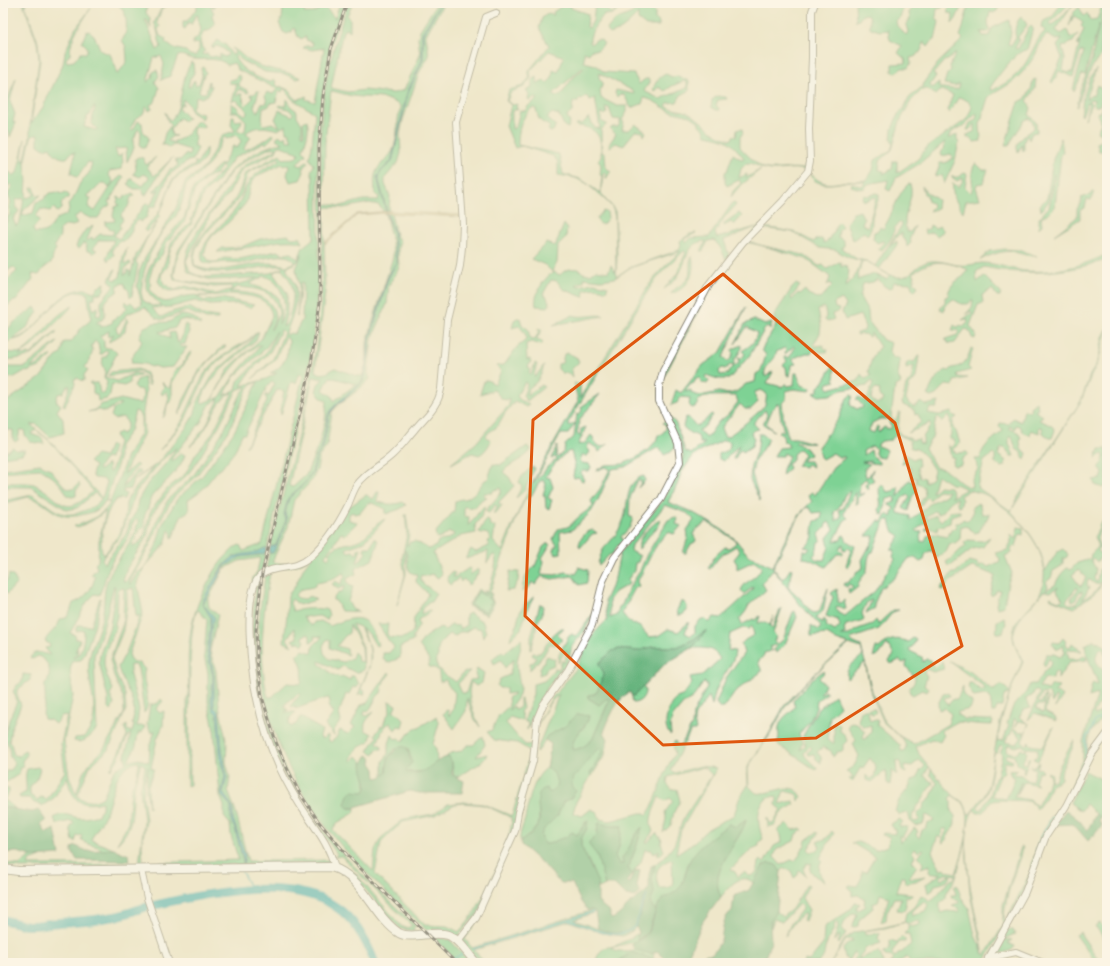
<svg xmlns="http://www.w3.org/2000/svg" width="1110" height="966" viewBox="0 0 1110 966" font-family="'Playpen Sans',sans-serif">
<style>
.green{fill:#7ed294;stroke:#547e60;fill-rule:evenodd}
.forest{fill:#66b47e;stroke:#487054}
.sand{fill:#eeda9e;stroke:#8c8264}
.water{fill:#3caeb4;stroke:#346c70}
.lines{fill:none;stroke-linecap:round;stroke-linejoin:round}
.stream{stroke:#3caeb4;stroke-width:1.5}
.river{stroke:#3caeb4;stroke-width:9}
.minor-casing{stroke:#8d897a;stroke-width:8}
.major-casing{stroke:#8d897a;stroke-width:10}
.minor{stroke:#fff;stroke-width:6}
.major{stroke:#fff;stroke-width:8}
.rail-casing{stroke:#2b2b2b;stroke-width:3}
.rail{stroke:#fcf5e5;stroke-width:1.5;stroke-dasharray:4.5;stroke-linecap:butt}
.marked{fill:none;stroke:#df570e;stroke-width:3;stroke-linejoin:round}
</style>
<rect width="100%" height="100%" fill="#fcf5e5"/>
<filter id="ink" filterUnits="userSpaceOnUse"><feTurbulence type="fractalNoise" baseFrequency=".025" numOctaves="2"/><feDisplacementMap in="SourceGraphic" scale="8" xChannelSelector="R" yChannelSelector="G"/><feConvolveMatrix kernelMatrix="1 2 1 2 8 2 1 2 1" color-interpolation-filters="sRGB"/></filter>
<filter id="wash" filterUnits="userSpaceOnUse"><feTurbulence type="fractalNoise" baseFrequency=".012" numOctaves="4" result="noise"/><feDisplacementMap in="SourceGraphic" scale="16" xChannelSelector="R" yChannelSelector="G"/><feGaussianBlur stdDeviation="0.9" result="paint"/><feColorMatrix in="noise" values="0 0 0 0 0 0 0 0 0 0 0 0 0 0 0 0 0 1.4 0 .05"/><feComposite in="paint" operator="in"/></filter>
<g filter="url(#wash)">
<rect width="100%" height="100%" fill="#efe7ca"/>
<!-- green -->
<g class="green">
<path d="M23,3H26L25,6L38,42L40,60L31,124L43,107L63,64L65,52L75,29L91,8C82,23 70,36 70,54L66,59L67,62L74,61L80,53H86L87,51V47L82,42L86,32L89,31L94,35L101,51L110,54L116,68V73L118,74L127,61L126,47L122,40C128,34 127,19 124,11C122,8 119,7 118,3H147L146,13L150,18L151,28L147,20H145C150,31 154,41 157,50L161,47C158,39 158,29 154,23L164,3H168L161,11L157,23L160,26L158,30L160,36L166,39L165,42L173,48L186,51L190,55L195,56L199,50V43L193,44V41L198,37L201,28L198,20V15L195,16L191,25L189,22L185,29L183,28V21H187L197,8V3H215L214,8L212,4L211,7L214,13L212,15L215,25L208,31H204L200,40L202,48L205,50L203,54L206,55L207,53L210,57L216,56L220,58V54L224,57L227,56L228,54C225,49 221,47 216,46L213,48L212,46L217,40L226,45L232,55L235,53L232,48C238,50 244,58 250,61C267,71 285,69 301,78L297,79L284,74L265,72L244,62L236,55L235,57C239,70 257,77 269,82L274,79L276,81L275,84L280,88V86L291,91L292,96L297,100L306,96L307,97L305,99L315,102L324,48L312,50L303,48L305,46H312L313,43L306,40V37H304L302,39L298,37L295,29L293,28L292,32L287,34L283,32L279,23L282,19L283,7L288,3H307L304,13H313L320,9L319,6L315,9L313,8L318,3H321L335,18L340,3H345L331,44L320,109L318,144L319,272L314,334L308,372L267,548L251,554L235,556L227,562L219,571L202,603L211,618L207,653L213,676L211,701L212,707L217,713L221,763L225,776L221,792L223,798L231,806V821L235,829L243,863L245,855L233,819V810L223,793L227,777L222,749L219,712L214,707V676L209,652L212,616L203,604L225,566L240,557L260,555L266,552L261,574L252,584L253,577L257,572L260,558L239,561L224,569L208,600L209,607L218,615L210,651L216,671L219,706L227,744L226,762L230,777L228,791L235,809L248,861L331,860V863L22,868L3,866V863L19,865L31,856L41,857L30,861L28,865L139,864L144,820L140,790L145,766L141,763C139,772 135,781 134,790C131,812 135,827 117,844L128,824L131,789L137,774L139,762C113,765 114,796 105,815C101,824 95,830 91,840L114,849L104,851C97,844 87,847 81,839L82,835L77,836L75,842L73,841L70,828L74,823L71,821L58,824L56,823L54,818C64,810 72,818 82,818C87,818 94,816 98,815L102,808V802C78,808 72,799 67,777L54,798L42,806L41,804L34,803L29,798H20L19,796L26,792C27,784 24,777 27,769L38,767L40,769L37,778L30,787V795L37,800L41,797L45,799L48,798L65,771L61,744L67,715L61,716L57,723L55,724L50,720L44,719C42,712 44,709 45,703C46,698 44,690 45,684C45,683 48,681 48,679C52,669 47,660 38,656L33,659L30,658C36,648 42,654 50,655L45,648L50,647V645L45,641C49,632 58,629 60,619L66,618L70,612L73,603C84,600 93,588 95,577L91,575L97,568L95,564L98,561L99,540L106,511L92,521L76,528L74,526C86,523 105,514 110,503L105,501C100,510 95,512 85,514C53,523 53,504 28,497L3,504V501L32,495C52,505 58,521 83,511C91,508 96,506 101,499L95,493L77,508L67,510L31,487H3V483C11,483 28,482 34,484C63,498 62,521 93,491L50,441L36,430L31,434L42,438L44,444L30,442L25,435L24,430H20L18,440L15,442L13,440V430H6L3,433V404L40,378L56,357L61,354L64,342H71L82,327L90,321L91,316L87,293C66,283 40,324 26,335C19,340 10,340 3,344C3,326 22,317 35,307L38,312L25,330L13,339C38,336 52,292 82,289C86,288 90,291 94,292L97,288L105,283L104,290L101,294L95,293V298L91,299L93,310L98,307L96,315L100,316L101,313V301L114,285L109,280L114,270L116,269L112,278L115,280L120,277L123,255L127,248L124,263L126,264L130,262L131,264L125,268L124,275L127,273V270L130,271V276L136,255L157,221L158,222L146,240L136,262L138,265L132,296L130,298L129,291L126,288L124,283L118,285L117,292C94,307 111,309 102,320L98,321L97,324L100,323L101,327L112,323L113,319L118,317L127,308L124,304L126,301L128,304L131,302L136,307L142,304L137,287L139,272L145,258L176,208L185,182L205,167L222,135L235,131L231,125L232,116H234L235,121L242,120L241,124L237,130L239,132L245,131L246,121L237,112H231V103L239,108L238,110L245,115L247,113L246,109L236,100L232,101L237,84L229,83V80L235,79L238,75L241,77L239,86L249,91L248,93L239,89L236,96L237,97L239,94H242L245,106L253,98L250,94H254L258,90L259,91L254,107L258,112L261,104L267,103L265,95L267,92L273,94L277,89L238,70L234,63L227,65C221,57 202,60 193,59C188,58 183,54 178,56L170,76L161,80L164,64L161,56L154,58L147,82L152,78L153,72L157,70L159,76L155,82L159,88L155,102L150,105L152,109L149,111L148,108L146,107L143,114L136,118L130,129L133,130L138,121L142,123L143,131L149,138L145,148L140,146L141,132L138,129L133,141L134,148L127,162L126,148L115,149L118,157L122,153L123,161L121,169L110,171L108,174L113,181L109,188L105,183H102L92,193L87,195V197L91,198L88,207L95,211L113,183L122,175L124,177L111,200L108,201L110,205L104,209L98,218H90L80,213L74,218L77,223L73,226L67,225L60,229V236L54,246L56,249L53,256L52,262L43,269L39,275L32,274L33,279L16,301H13L3,310V284L17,271L13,267L3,274V223L8,221L7,217L10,215L9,206L11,203L8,195L12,186L10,184L3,191V178L8,172L11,173L12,176L17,173L25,139L22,157L24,162L30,137V125L39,60L37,42ZM284,88L292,99L315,113L312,146L309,158L314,165L311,171L313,178L314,238L303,247L298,259L291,253L284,254L277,251L239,259L224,258L217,262H210L204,254L208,242L213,235L229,222L246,203L252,181L259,175L282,164L289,166L287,175L290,182L300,180L304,172L303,168L308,162L306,161L302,166L296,164L306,155L303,150C306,140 310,131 307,120L303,122L304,135H302V124L297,116V111L289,105V101L287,99L286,106L279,105L280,107L288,109L294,114L292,116L279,110L275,119L280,127L272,123L264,125L262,123L263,107H268L271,103L276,102L279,91L282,92ZM94,106L95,108L91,124L97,128L96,130L84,127L87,117L90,115ZM286,125V132L289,133L292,141H287L286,135L283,138L279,135L276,139L283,143C265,145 244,158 231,170L177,252L173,274L174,280L214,287L231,286L232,289L216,294L186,286L175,290L164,284L161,275L168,266L169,253L175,241L191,225L204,193L216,183L234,158L265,142L266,144L274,136L273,134L265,140L245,150L244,148L251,137L246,133C255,125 268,127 278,130ZM34,135H38V145L44,149L50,147C53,154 59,159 67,158L71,153L75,152C75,160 71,166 71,174H73L77,178L88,162L92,163L89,173L80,183L73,199L68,205L69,210L66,215L56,219C51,228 47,233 35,233L33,229L40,220L36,216L41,209L50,211L54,208L57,212L59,211L62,208L61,203L69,197V195L65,192L62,194L57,192L49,193L43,200L36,202L33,213L22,216L24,210L41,195L37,196L34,187L31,188L34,194L33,196L26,198L27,179L25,164L31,138ZM236,135L241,141L238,147L234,148V145L232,147L222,166L224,169L201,193L190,223L172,241L158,281C167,297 175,289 188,289C196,290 206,293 212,296C204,297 196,294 187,296C169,299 164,310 150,289L151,285L149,280L154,263L162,255L167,242L184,223L195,190L208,177L216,174L221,167L222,163L193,188L184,218L166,238L150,266L146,277V287L150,295L161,305L152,306L143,300L141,292L144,272L150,254L162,232L176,216L182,203L186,185L209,165L224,137L227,139ZM281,146L297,152L299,154C295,161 289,157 283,159L280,154L245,173C242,182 240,193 233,202C221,217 186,242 194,266C220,281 253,265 281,266L283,268L270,273L206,277L196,275L190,271L186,261L212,212L229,194L242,169L276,152L278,147ZM270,148H276V150C265,156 249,160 241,168C235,174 231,184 226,191C215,208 174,252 189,273L211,280L257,278C235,290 200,284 176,279L174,275L179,252L231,172L243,162ZM278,158L280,160C271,165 260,170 253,177C245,184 243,198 237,207C229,220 193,245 203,262C212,266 219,262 228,262C233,262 239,263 244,263C256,262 286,248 295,262L286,266C256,255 225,279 195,266C187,242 228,214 239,198C245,190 244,180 249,172ZM24,198L20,221L16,226L13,219L19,211L16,206V200ZM302,253L296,269L299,286L297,317L301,282L303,283L302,320L294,334L290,333L287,335L286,333C291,319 300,300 295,284C293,278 288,273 286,268L297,262ZM281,269C294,282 295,293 291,310C289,316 289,323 283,327L287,312V293L273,273ZM264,276C283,281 290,308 279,324L281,313L278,297L267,290L250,284ZM238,287C259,289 276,290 279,314L271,330C270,328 275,322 275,317C275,295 245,291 229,292ZM232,294C249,296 269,296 272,316L261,339L229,368L212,399L203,403L201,402C209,374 236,358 256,340L259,332L258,331L247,341L236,347L217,360L204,374L181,423L160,450L184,422L207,373L220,360L248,341L258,332L249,343L214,373L197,402L195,413L186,428L157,464L132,481L136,475L141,473L140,470L136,471L123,488L125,480L138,466L136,464L124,474L144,433L143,413L146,391L144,377L137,380L134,387L136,389L142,390L143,395L140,404L121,399L99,405V408L88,412L98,410L105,412L120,403L121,404L113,410L111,416L114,419L123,417L127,422V427L123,434L119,432L115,435L118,442L115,452L116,459L110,473L109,472L108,464L100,470L98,469L105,459L110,458L113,447L111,445L109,446L105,457L96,455L89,462L95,466L92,474L94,478L103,479L107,482L102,498L50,441L31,425L36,424L50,437L64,433L63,419L57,411L61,405L56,401L58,394L63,393L67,386H70L63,405L65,406L75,384L74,379L78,378L80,380L84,381V375L88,370L85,367L90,360L93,350L91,347L95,341L98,343L100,354H103L105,350L108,351L106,357H103L102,366L105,369L104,379L107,382L104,394L100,393L98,383H89L93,386V393L97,395L98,401L107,399L110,395L112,384L124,386L130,383L129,378L140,376L141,374L134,373L117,381L105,377L117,353L113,349L104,347V341L100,336L109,331L108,337L114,334L109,340V342L125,332L126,324L129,321L127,318L121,332L118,333L116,328L127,314L145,307L156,318L161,320L187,311L206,319H218V317L203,315L189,307L174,311L161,317L152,308L172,307L195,301L210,305L238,304L251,308L254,305L221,298L205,301L197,297ZM281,330L284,332L283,335L273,359L252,379L275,360L286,336L289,341C288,356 284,367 270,373H277L266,379L241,386L251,371L270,352ZM277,331L268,350L238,381L236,389L224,396L234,377L266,348ZM261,345L233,377L220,397L213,400C218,384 245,349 261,345ZM302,374L303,376L262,544L243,551L240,545C235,546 230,552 226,556C218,564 214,572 209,581C187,619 187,651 189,694L187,698V786L190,785C190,762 186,619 198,610L207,620L204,656L208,673V702L214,729L220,796L224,806V817L230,824L231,836L238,858V860L143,863L142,845L146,820L143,795L144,782L148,767L146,790L149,808L148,786L154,769L151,768L157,739L163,726L164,711L160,713L156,709L163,701L161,699L158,703L150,705L147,724L151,733L155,731L150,745L149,762L139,759L129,761C130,755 134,751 136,746C137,741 137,736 139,732L142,733L145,726H137L139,709L130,675V665H136L138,669L144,713C154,703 140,681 145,669L139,663L132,662L129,654L143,613L137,583L144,568L165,544L169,530L171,532L172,538L173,537L181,516L189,511L188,500L203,489L218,470L221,469L235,451L242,434H245L267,387L272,382L275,383L268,397L266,394L265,396L267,400L246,447L277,390L284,391L280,410L281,415L291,382L296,383L299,375ZM258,382L234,432L203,475L177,499L162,525L156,546L148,562L142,570L137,573L130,585V581L150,545L163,515L174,497L195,478L229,431L247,390L251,385ZM247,386L241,394L225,428L208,454L193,476L169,498L156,522L149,543L126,582L123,581L127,568L147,537L152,514L170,491L188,474L195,465L219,426L237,390ZM233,392L212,434L195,455L186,473L168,488L150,512L144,537L140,542L131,547L140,529L145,527C143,519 144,516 148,508C150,504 149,500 152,496C163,483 180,471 185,455L181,453L172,461V458L201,422L210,404L219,399L206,426L190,446C212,430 212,402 233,392ZM135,411L138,412L141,418V432L127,456L110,502L106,500L119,460V446L130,431ZM177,447L167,462L148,483L138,500L136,512L130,521L126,534L104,564L102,559L121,535L136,492L162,460ZM154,466L129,496L126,503L125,517L120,533L104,555C96,544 107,506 117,499H124L126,494L123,492V490L131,489L132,482ZM137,519L138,522C133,545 115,560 107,581C103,592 105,606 102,617C99,632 91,646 89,661C86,687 105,716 84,737L75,738L74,741C83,745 91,736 97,729L94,656L104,625L114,585L115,587L110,626L100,654L99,662L108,699V709L111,710L114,704L110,695L113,689C98,660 104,655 116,627L115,623L117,617L118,592L119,589L124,588L123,623L110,659L114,677L123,697L124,713L103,750L89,764L83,773L76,794L69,776L64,741L73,696L70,672L72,661L81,660C86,654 102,606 100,598L91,626L78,625L76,628V631L84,630C84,639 83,653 74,658L73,657L77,654L78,649L75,652L80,640L76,639L75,635L70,633L87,602L95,594L99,595C105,584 106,571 113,560C117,551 125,545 129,536C132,530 130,524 137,519ZM133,588L136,617L140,615L127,650L118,667C123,687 139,700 132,724L134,725L132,732L127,730V725L124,727L127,735L110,770L117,761L128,736L131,733L125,756L126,763L114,770L103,797C95,803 85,802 77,796L90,766L109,749L126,710L125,694L117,677L112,658L123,631L127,605V590Z"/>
<path d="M348,3H353L347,16L350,19V31L346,29L343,31L331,88L348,92L364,90L394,93L404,90L420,55L418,37L420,30L437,3H440L422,33V60L407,93L391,162L382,170L377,177L386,211L384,212L379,205L369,203L344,208L328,207L324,209L325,293L315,371C323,377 328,372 335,368L357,376H362L366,364L367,342L372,324L393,257L392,241L385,213L393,232L396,262L387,279L368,343V353L362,382L335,405L328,415L322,447L316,458L312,472L306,482L288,498L284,514L286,520L276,545L270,547C288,470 314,390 320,311C325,250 319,188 321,126C323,84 334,43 348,3ZM331,91C338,92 345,95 353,96C370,99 387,94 401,107C396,120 398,134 394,147C390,159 380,162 376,172C373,178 375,187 375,194L379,197L378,200H363L341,206L329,204L324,205L325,142ZM313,377L323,379L318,384L316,391L320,397L327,401L325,420L319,444L306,475L293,487L289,486ZM330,377L356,384L334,401L332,396L323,390Z"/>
<polygon points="441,3 443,3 442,6 426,35 429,56 419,73 403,120 400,135 401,153 398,163 385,178 385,184 390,196 389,211 387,211 378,177 382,170 392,162 408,93 423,60 423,34"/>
<path d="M563,3H571V8L588,14L587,27L589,28L593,21L595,3H603L607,10L612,13L627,3L614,14L604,15C598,22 589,33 590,42L591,44L597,39L601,40L604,44L598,50H591L589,54L584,52V62L596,65L604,72L634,74L639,84L645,79H649V83L644,91L660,99L687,88V82L684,81L672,86L665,91L659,87L654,91L653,90C655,82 659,77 666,74L672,77L678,76L689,81V91L681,95L677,102L668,103L666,106C674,111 683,109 691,114C708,125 708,133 731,140L734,135L736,137L737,130L742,128L743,133L740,137V147C745,153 760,168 767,169C779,170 791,167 803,169L809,160L806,171C792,165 777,173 765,169C758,167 754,163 747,163L741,169L739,178L747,174L746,178L761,169L738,188L731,197L733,191L741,183L739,180L727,186L725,183V172L727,171L733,154L741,159L744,158C730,141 728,139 706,135L704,129L699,125V122C688,113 682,115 670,111C661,107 655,100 644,98L642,104L631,108L624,95L620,94L617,97L615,93L616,90L634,94L633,91L599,73V78L603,83L600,91L601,98L617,106H627V112L622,120L624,122L622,130H629L635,124L646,132L644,136L643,132L635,131L623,146L616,143L610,147L609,144L616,134L610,129L612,127H618L621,120L613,119L609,108L605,107L607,113L605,115L601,112V121L607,124L601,130L602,153H605L606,168L611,171L606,179V172L603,174L601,194L615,211L617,255L616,277L629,268L679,250L681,246L680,241L690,234L696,233L684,239L686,243L691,238L709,237L733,202H734L736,205L724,218L715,233L717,238L756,227L724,240L729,256L726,260L720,247L714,240L708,241L703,251H701L706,241C686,242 687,262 678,276C675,281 670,285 664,289L677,274L686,252L684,251L663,271L651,286L568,423L569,426L575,423V424L568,434H561L533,484L544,472L547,467L557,459L555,457L551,459L557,446L556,456L558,457L564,451L565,445L574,437L577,414L579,415L582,410L581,407L600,394L580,419L577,434L580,436L581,429L586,427L578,445L585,443L591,435L593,437L594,442L601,447L608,444L599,452L598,449L589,443L587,447L590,452L586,457L583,454L580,460L582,463L589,464L591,467L589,471H582L581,474L584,480L582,481L578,477L574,478L573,476L575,466L571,451C563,452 549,470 546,477L550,478L553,487L548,498L552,500L549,509L546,508L545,495H543L546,484L543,480L539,482L533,494L525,499L516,519L488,598L492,601L486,612L471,605L478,591L485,596C490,587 498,565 495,555H493L487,563L488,551L466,559V557L471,549L476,552L489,546L487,541L490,540C490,531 485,535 479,532L486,519L489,520L490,525L495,527L493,541L502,551C522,496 550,451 578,401L574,383L580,384V398L649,285L661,270L681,251L629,268L615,278L601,280L584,278V281L576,285L579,286L594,283L608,286L606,291C599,287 590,288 583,291L585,296L583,297L563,289L557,281L551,280L543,294L547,297L550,305L548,307L536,306C533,296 544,277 553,273L545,265L531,259L546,243L555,246L564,224L567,228L566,238L558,246L557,263L552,271L560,275C566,269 570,268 579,269L583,273L590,274L596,270L608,272L611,265L615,272L616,269L615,217L612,206L586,183L575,178L558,175V162L553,156L522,146L515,148L506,126L511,105L506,101L509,90L523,86L530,77L528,72L549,46L539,28L542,18L547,14L554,15L553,12L562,6ZM549,51L564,57L558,72L553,70L552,78L547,83L544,81L537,84V77L532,80V87L526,90L529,94L528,100L530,101L534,97L538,99L528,106L525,111L520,110L516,127L512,129V111L518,109L516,108L517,104L512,105L507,101L511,92L524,87L531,78L530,71ZM582,68H584L572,79L561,95L554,96V93ZM586,96L590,100L595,98L600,129L594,127L589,117L582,124H576L575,125C578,127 581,126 584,127C602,131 601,143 601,157L598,160L601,165L600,175L602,176L600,193L581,179L563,174L559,154L518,145C518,131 521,117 532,108H535C538,112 537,115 539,119C541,123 547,124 550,127L548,129L550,132L553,131L556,126L548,119V117L552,113L559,115L564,126L568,128L570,123L567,116L572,112L573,102H578L579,99L582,100Z"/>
<path d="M641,3L650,4L655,12V19L659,22V26H646L638,20V14C630,22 622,31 610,34L608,32L607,29L615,20L632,13Z"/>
<path d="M855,3H905L900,18L896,21L897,26L906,35L908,32L906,25L910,19L909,13L912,7L910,3H942V8L937,9L936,17L939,22L935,40H933L928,47L924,41C923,49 919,57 910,58L911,63L908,68H902L896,73L892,72V64L906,63L905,59L898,53L902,46L890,40L888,30L880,31L870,28V18L868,14L862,15L859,20L856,21Z"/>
<polygon points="950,3 963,3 956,19 952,24 953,14 948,13 947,10 951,6"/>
<path d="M970,3H1000L997,11L993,13L990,12L988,22L989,30L988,32H981L983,36H989L992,28L1009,20L1011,33L1008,44L1011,45L1016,37C1013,31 1017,19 1022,16L1027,25L1018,37L1019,41L1015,48L1018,49L1029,27L1031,26L1033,28L1027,50C1018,48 996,79 990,88L991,91C1010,81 1020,75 1030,55C1035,46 1037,39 1045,31L1041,27L1042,22L1053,16L1061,3H1070L1049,24L1051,26L1065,14L1074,3L1056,30L1061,34L1067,30L1070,37H1073L1078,34L1073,42L1062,47L1065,59L1063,70L1068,73L1071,71L1072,73L1080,42L1078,46L1077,45L1084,29L1081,26L1083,23L1074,16L1069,26L1073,13L1079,7L1084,16L1087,13L1090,20L1097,19L1103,3H1106L1105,10L1102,13L1101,18L1103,31L1101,56C1088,68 1083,91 1077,107L1080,91L1092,59L1099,24L1085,75L1082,74L1074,92L1073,89L1084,51H1081L1073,77L1059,71L1053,83L1051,82L1062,58L1057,46L1062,39L1056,40L1047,35C1039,41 1039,49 1034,57C1019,79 1014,82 991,95L988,98L980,124L981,141L974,142L971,138H967V135L975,131V124L969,130H967L970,123L976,120L977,113L963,126L952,132L948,138H951L957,134V140L959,142L955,161L944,184L942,175L935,177L939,167V163H945L953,158L951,154L942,156L941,154L946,141L919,164L896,178L890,191L886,189L888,180L868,184L865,188L860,189L851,186L852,183L860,186L864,185V181C859,182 853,180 848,181C835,184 814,189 809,172C823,187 830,184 848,181C854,180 861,181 867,180L873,170L875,160L891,150L893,143L891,139L892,129L898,114L903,110L909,98L923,86L924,82L938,63L963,39L960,36C965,25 965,14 970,3ZM956,53L950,66L951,70L947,74L944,84L955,86L959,84V88C953,91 946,87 939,88V83L932,88L930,85L936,76L933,74L944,61L948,60ZM927,89L936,95L941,90L953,95L947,110L949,113L959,97L968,101L972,107L967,119L927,147L918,159L897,173V161H893L892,169L883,174L884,171L879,170L880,161L892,150L900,121L911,101L922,90Z"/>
<path d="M191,62L193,63L194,73L190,79L188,87H190L194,80L195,81V85L199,84L202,76L201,68L204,67L206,73L204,75L199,91L201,93H206L209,81V86H212L208,95L201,98L197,96L192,108L195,112L203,114L202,119L191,112L189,105L183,99V105L181,104L179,109L188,118L184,121L179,118L171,129H170L172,135L176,136L171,137L168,141L175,143L174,141C182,140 192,130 196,121H200L204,125V128L194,127L193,133L195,137L194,146L198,148L193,160L188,161L169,175L156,206L149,208L147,217L140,222L138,219L132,228V231L126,240L118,242L112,250L114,255L108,261L106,258L114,240H99L93,249L97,250L93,254L92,252L87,251L86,244L84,243L79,249L76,247L78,241L86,229H89L93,225L87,240L88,241L92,237L93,240L100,234L112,235L114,231L105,225V222L115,221L113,215L115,207L119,205L117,203L118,197L124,199L125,195L127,196L133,194L135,196L131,197L128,207L121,215L123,220L119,225L121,227L114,236L119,239L147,202L149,205L151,204L159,189L154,193L153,192L160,184H161L170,169L172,170L178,165L175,160H180L186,154L189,156L190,150L174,145L169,148L165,145H162L165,133L171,125L168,122L165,112L170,121C181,110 181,90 185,76C186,71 189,67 191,62Z"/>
<polygon points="1096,69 1086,100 1091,95 1093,96 1097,85 1104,91 1107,86 1107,151 1099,151 1097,143 1105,139 1105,136 1097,132 1101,123 1097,114 1098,112 1101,113 1103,99 1099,106 1095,106 1093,104 1094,100 1090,99 1089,101 1092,104 1085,119 1089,103 1087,103 1082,116 1081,115 1083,98 1090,78"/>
<polygon points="16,78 10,101 15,114 13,122 16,123 10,137 8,130 3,131 3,103 4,118 7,113 7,101"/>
<path d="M1036,79L1035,89L1027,101L1031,108L1029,115L1036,122L1037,132L1032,133L1029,140L1028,136L1026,137L1024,142V151L1023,152L1022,145L1018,152C1013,141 1027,135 1034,128L1033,123L1029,118L1024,121L1009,145H1005L1019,102L1025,99L1031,89L1033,80Z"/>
<polygon points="717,96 726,97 727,99 718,100 716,105 720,110 716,110 711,107 712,100"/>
<polygon points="1061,138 1063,152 1061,155 1055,207 1049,213 1041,217 1042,225 1039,228 1039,218 1049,207 1054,182 1054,174 1048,202 1041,211 1040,205 1047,198 1053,159"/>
<path d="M206,148C209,168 186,168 175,179C166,188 168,202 159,212L160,216L146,232L144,230L147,225L155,218L162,207L171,182L179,173L195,165V161L197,163Z"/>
<polygon points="138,157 143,158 146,165 156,157 147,167 154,176 173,157 159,174 146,195 144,195 142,189 134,189 128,184 130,179 132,179 143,186 149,177 144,174 140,177 133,174 136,170 135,159"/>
<path d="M976,163L983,170H988L983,183L977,184L976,187L980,199L966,201L963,212C957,204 951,194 953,183L958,187L963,181V178L957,181L951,177H959L964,173L967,174L965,187L971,193C975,183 968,171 976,163Z"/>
<path d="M908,184H910C915,197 904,210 905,224C905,227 907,228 907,232H910L915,226L910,238L911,243L907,247L906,241L902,238V233L898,235L890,246L897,241V245L879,269C914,292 910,259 936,261C943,261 950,264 957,265C966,266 973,264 982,263C997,263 1012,270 1027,271C1053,273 1084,266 1107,254V260L1103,261C1059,274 1028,276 984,267L976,272L977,282L984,276L1001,293L1000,296H997L992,289L982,295L983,303L978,305L970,326L976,334L975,339L972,338L969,330L965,329L955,343L949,344L945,339L957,335L959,333L957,330H952L954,325L957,327L961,325L962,327L967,324L968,319L962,320L972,313L971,311L966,314L972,307L973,300L968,304H961L953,299L945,306L944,311L940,309L945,302V297L948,296C948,286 957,280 964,276L966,271L968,270L967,269C945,261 932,258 913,273L915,276L913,282L918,286L915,291L913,290L910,283L894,282L892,288L889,289L884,286L878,279L873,282L863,284L860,297L868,311L869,322L883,340L891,343L889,351L894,359L897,357L900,361L898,376L901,383L895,387L891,418L895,421L900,412L898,430L900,434L913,440L919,439V443L923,444V437L931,425L929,422L927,425L908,433L921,422L918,414L915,415L914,410L903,405L902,403L906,385L911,380L914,366L906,369V364L910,361L914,362L918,356H919L916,378L909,386L906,399L909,404L914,407L921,402L926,405L939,402L937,408H930L928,413L939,415L952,412L953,415L957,417L953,420V428L956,431L960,443L952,450L957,453L967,452L968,454L962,459L961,465L954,466L952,464L954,458L951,457L948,444L950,448L955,443L952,439H949L951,434L950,417L948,416L942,422L938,417L936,419L932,438L925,448L936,468C950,466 958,487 972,487L971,480L978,469L975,459H980C981,446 995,438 1003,431L999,426L1000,423L1008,424L1013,418L1021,422L1024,410L1031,411L1030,407L1036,402L1038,409L1035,411L1043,416L1039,420L1051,425L1055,430L1052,438H1049L1043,433L1042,427H1039V433L1031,430L1030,435L1024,433L1020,426L1016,425L1015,429L1009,426L1010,429L1018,432L1021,438L1020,441L1021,449L1027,453L1025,460L1023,458L1022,453L1016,449L1012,437H1009V443L1014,456H1011L1005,448H1001L998,455L1006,461L1005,466L1001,467L995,463V455L993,454L984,461L977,487L1011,511L1018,497L1081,401L1090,375L1098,361L1103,337L1107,329L1098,362L1091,376L1081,401L1011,511C1027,530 1042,547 1045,571L1057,552L1063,549L1068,554L1067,557L1063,559V563L1060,567L1053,571L1051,578L1046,582L1048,586L1046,590L1055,585C1058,578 1061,573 1067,568L1071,570L1077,563L1090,559L1091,554L1098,547L1094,537L1098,530L1099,525L1104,520H1107V524L1102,523L1097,539L1100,547L1098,550L1100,553H1106L1107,559L1100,558L1097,562L1093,558L1091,560L1096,569L1094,579L1097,581L1099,569L1101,570L1103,578L1100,583L1095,584L1090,580H1088L1087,585L1089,588L1082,600L1094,592L1105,579L1096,592L1074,608L1051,599L1050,597L1059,601L1063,600L1057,591L1058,587L1050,592L1044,591L1022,615L1015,628L1013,636L1015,644L1023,662L1012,686L1001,722L997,742L999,740L1003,741L1009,725L1007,724L1013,706L1021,697L1025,694L1030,684H1035L1042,676L1044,671L1050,666L1051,661L1049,658L1045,667L1043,663L1046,654H1054L1060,657L1065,653L1063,645L1057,650L1052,644L1053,642L1059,643L1063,638L1065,640L1067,646L1070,647L1072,643L1082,651L1067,650L1069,659H1078L1085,655L1087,660L1069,662L1058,679V672H1055L1052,679L1045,678L1039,687L1048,690L1052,685L1060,686L1055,692L1063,696L1055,708L1057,698L1055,697L1052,703L1049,693L1042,694L1038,702L1041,703L1045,695L1046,696L1043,705H1037L1036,708L1043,713L1045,703L1048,698L1045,712L1056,718V721L1035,713L1028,720L1040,693L1035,690L1032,696L1025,699L1031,708L1024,710L1019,717L1027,723L1019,721L1015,727L1017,721L1014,719L1011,734L1008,736L1005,742L1017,744L1021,738L1020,736L1013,731L1014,729L1020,732L1023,731L1024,736L1029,723L1022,742L1026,745L1029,742L1031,745L1043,747L1053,727H1054L1038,761L1033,759L1037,756L1038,749L1025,748L1022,745L1016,747L1008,745L1006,751L1017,754L1021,749L1024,751L1026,749L1027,753L1022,763L1027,764L1028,758H1030L1024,774L1023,771L1025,768L1017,764L1014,756L1008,754L1006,756V758L1013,761L1012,763L1004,762V773L1001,774L992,796L1006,799L1015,778L1011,776L1009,771L1018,770L1013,774L1021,775L1029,781H1032L1035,769L1030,767L1031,766L1035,767L1039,762L1037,769L1040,768L1043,771L1038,772L1035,782L1038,785L1024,782L1017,795L1022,780L1014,797L1030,800L1037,806L1047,787L1050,776L1047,772L1052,774L1050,781H1055L1060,765L1074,740C1073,755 1060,763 1061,779L1056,783L1051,785L1046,797L1037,809C1035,807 1033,803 1030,802C1028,800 996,800 992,801L982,813H977L974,809C957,834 973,906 980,934C982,941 982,950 985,955L1003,926V905L1021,847H1023C1016,871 1005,894 1004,919L1006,921L1030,873L1037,845L1051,817L1061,809L1064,804L1083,758V741L1098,694L1089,697L1092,684L1094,683L1096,685L1098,684C1094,671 1086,658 1085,645L1094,640L1098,643L1099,641L1107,648V656L1104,654V649H1100C1087,665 1109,667 1107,680C1105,691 1099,704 1094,713L1095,715L1107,709V715C1096,724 1083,738 1088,753L1102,736L1087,760L1065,806L1050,825L1024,891L984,963H911L907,957L897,963H890L894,960L892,957L885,956L883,953L890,948V940L897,942L902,937L905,939V942H900L894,949L892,954L895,957L898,953L902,952L911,944L909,934H904L908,929V925L912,927L920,924L919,920L907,924L906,922L885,928L864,931L865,935L880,933L878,938L881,943L866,948L858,959L879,951L884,963H855L853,961L856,955L854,952L848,962L845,957L843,949L848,943L853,941L852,939L846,940L831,963L845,939L855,932L885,927L904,922L906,913L914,907L921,895L925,896L929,901C937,898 943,886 950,881C954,878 955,880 956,875L946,874L940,877L941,880L951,875C951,882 940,884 935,885L932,891L928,893L926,884L942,873L931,874L929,872L930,865L921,868L923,864L921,859L918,856L924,850L923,849L918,852L916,849L913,850L912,852L915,856L912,861L917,866L909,877L913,878L925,876L916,881L905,883L904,877H901L896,892L912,894V896L905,897L906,907L904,911L897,910L901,898H894L887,912L886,920L881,922L889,897L880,894L878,902L872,904L873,908L859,920L858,926L852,928L857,914L853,913L845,921L842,928L846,933L839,944L838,943L840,935L834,941L838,927L837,922L835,923C834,932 829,937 826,945C823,954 827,953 819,963H803L805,960L809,961L823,944L824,927L850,910L856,902L860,904L857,906V911L866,906L864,904L865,900L858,895L852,896V891L847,887L850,885L857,886L862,877V871L866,872L875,857L852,843L859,842L876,850L887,846L890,837L882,835L883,833L895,834V830L890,824L900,819L903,822L899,825L900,827H908L902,838L899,835L900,842L908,836L914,828L918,831L916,835L919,838L922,830L926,828L928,823L934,821L931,817L926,815L923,824L916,826L910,821L908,812L900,815L895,811L899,800L910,786V782L918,777L919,772L925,766L919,760L912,766L905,765L906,773L902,771L900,762L896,761L897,774H895L892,770L890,785L887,783L886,770L872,782L866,780V775L870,779L874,777L876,767L870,758L863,768L861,767L852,782L849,779L853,778L850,773L846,771L854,766L859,756L853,744L856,740L847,727L851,722L857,723L865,732L863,737L865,740L871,732V725L864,727L858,721L861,711L874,708L876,712L873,715L870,711L868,712L870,721L875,719L878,721L877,725L900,745L901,751H904L906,747L903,739L884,723L871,693L865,662L847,679C844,667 856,662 863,655L861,648L849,644L809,679L785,707L769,736L750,764L748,769L749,786L756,793C770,796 793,778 802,797L798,801L797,794L784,791L779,804L793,801L795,804C789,808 783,810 779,816C777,818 777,822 775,825L768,827L767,817L770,823H773L781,809L776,805L777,798L776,796C754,798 757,825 763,839L759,842V846L752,849L731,869L735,872L738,877L744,872L749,876C757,875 758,870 759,862L761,860L764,863L774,846L782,842L781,835L777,831L787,823L793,830L801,828L803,830L796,834L794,841L776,850L774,857L781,865L791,860L795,861C800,856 800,850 805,846L806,840L817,832L818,834L808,849L811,852L816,851L820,847L817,842L827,838L832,831L834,833L820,858L822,860C817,869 819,874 825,882L815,876L810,870L812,863L810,864L807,863L803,869L806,876L799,870L797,876L794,878L791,871L784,868L781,872L776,865L769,863L763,866L754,884C742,870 729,887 721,897C707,872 738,845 746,821L736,827L729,824C715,836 698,846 689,862C685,870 685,880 680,888C674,895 665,896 660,902C656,907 656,914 654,920C644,944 633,941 611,948C617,953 628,950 635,950C640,950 647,953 651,954L654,953L653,959L631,952L617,963H595C602,941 608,951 623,942C628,940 632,937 637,934L639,940L647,933L656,911L650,904L654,892L652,879L655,866L653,865L663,859L674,845L683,819L712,775L704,767L700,768L668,777L667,784L672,790L677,789L680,801L674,812L671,825L663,833L666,818L665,812L673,801L670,798L665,801L659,797C655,808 647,820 653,831L646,842L647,843L656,833L662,840L661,843L664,851L659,856L657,855L660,850L653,854L652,850H645L641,862L632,874L628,868L636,848L642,827C633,835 630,850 622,858L623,864L619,865L615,856L619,847L622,826H610L600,823L598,824L597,834L589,842L597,855L605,885L599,888L590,864L581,846V839L587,828V820L577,835L572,832L565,838C557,838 553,845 544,844L541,840V835L544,829L558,815L563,802L570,799L576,791L572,786L573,777L577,775L591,755L600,748L603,750L590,774L591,776L576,802L573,813L582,816L591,809L597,812L600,819L610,821L640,813H645L647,815C660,796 662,772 675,754L673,744L675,741L678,746L681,745L692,725L693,714L707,687V684L704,682L692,699L683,704L673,716L670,725L671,735C661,728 668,708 674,700C676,698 679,697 682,696C686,693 689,687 692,683L690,677L703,675L720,659C713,647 705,648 692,648L706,631L692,640L677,647H652L637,651L619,649L612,651L599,663L604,673L598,690L594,694L588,695V698L599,705L606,699L610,698L592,740L583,747L574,750L572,749C571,736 588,728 589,716L578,714L564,727L547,736L540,749L536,752L559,694L549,704L538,724L551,699L576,669L593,634L607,620L605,600L615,578L620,553L662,501L682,464L683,455L681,445L664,410L660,398V384L663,375L708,290L746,240L759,226L794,232L814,242L816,239H822L824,243L830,239V236L834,233L836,225L839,222L842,227L839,230L838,237C843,239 845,241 844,246L841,248L857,259L867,261L875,266L902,225L901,222C892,227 895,231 892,237C889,242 885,247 881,251L878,249L884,242L883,241L877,243L873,239L874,232L877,231L880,227L883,229C892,216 897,194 908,184ZM760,228L792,232L820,248L836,250L847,257L861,261L857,273L846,287L849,271L845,265L841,267V263L839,262L827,269L823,265L819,266L804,255L746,242ZM750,242L806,259L829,276L830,278L827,285L830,283L832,286L820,299L808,294L805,290L800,294L798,293L792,300L791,298L800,286L796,284L792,288L775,314L774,317L776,326L763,347L762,350L766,355L761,371L756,374L755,382L746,384L736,392L728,394L719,392L700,396L691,393V390L685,392L690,385L694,383L696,378H700L701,382L707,384L709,381L705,377L706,375L718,379H729L750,355L764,330L767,327H770V329L772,323L765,325L754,320L745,324L735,344L747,327L757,333C755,344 749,346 742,351L745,354L741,359L738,358L739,363L729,370L728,374L720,375L719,371L722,368L725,369L730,365L734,366V361L742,348L741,345L732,350L733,355L729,361H727L723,357L746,307L720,353L703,365L681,393L676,390L671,405L677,403L681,397L690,398L689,406L693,408L698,405V401C702,394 728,396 736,396L738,402L728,415L718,422L707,438L699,431L705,426L713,415L711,414L703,423L696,426L688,417L685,418L683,427L690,433L698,436L700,443H705L691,454L685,451L676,424C674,420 670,419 668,415C661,406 659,393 662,381L709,290L745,243ZM862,261C872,262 880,271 890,275L886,279L874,274L857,280ZM842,299L846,305L842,312L845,320L860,315L865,327L864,331L857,333V335L864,334L869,337L871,333L880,347C874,351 870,364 868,372L871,375L865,379L861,374L858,381L829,389L827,386L828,383L836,381L834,379L835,368L833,366L823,383L818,387V391L814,393L819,396L830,395L841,390L867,386L871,381L873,383L866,402L858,397L856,399L863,406L862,408L857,409L850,405L853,396L851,395L847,398L839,418L818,447L820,457L822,459L833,453L839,457H845L844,459L835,465L815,495L812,492L808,495L812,502C798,510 779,551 773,567L748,555L735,539L721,529L692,512L668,502L677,485L681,473L694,455L724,440L730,442C730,454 725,449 719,454V459L724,461L739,445L733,459H735L739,451L742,450L743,452L752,446L754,439L751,433L754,430L759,429L754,424V422L765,410L767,415L763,424L774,431L766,424L773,408L778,403L779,404L781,420L784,432L780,430L778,432L783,436L784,442L787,443L789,447L779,448L774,456H783L784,453L789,456L783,469L782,476L789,468L787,464L793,460V454L799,449L804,454L797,466L805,467L807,464L813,467L810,461H802L805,457L810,455L808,450L795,442C800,439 807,445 813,443L796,438H787C788,431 785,427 784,421C783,416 783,409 782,403L786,400V391L793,389L810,391L811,388L801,385L797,373H795L794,385L787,386L786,383L782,387L767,383L773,372L770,373L766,377C760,367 777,361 776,352L784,348H786L785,354L794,346L795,348L789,358L784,357L787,361L783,365L786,367L787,375L789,376H790L791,365L796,364L793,360L794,358L806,353H811L814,349L820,352H827L828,350L824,348L823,345L815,346L814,344L820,333L821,325L818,310L824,307L826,315L825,320L827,322L834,319L832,314L838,312L839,309L835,308L834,303ZM874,389L880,390L879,396L883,399L881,403L879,402L877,404L871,399ZM761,390L766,393C767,396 766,402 765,405C762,410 731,436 726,437L724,436L721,428L740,404L745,409H751L758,402L755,396V392ZM880,419H888L891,427L888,429L884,427L879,432L877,431L879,427L877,426L874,433L869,431L872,423ZM898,434L910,441L911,448C923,448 928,462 934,470L932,478L925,483L924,478L920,477L917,468L919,465L918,458L913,459L904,454L902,464L906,462L911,467V478H917L916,482L924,487L925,495L918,506L919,508L927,497L930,500L938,490L948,491L946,495L932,502L910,521V516L898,513C897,506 901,497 907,495L910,497L903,508L908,511L912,497L917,490L915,483L909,480L898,497V486L893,491L887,492L883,485H880C877,494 883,502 879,510L881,514L883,515L887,499L894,497L896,498L895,502L890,503L889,505L894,508L891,517L887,514L881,523L879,520C875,526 870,530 866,536H874L869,550L870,545L862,560L863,568L856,572V575L847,583H844L843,585L847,587L849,584L852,586L853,588L848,589L849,594L858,587C859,579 863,578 866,572C869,567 866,560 871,552H873C877,540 880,531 886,520H890L893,531L900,536L892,548V550H895L893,557L895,559L875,591L845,616L838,613L836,608L837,606L846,609L844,600L840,603L838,602L837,589L831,593L833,597L826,616L838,620L840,626L835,631L826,626L827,623L824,619L823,623L816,618L823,611L828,588L819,612L814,613L810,611L802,600L788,587L792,569L791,568L783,580L773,568L794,525L806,507L810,508L813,513L821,512L822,515L821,519L815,521C811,531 817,541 804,547L810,548L807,552L804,550L803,558L809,559L826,567L837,554H843L844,553L839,549L843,544L844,550L849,548L851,550L846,565L848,568L855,546L847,541L844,535L842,536L841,540L834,541L844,521L848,518L844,515V512L856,492V504L858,503V498L864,493L859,495L860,484L865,479L868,481L865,485L867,489H869L868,484L874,480L871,476L873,469L869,476L866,477L864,469L870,464L862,462L871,461V463L879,464V462L872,455L871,450L864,455L863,451L872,446L876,448L875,453L877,457L884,458L887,450L878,446V444L882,441L891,440L895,435ZM937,475L951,484L958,485L966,489L952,497L953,493L950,487L939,486L932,493ZM969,490C975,492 980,492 986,495C1018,514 1057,553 1040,594C1034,609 1012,616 1013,636C1013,645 1019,653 1022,662L1010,692L1003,685H1000L994,690L991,689L971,672L949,661L983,686L985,690H980L972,683H969L968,687L974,697L985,695L990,697L992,712H995L997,707H1002L1004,696L1010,693L1000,722L988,786L984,796L969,815L964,803L954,796L943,784L919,754L916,746L932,739L940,742L944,735L941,731L957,722C968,723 980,725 992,725L993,722L992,720L964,719L958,715V712C965,710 973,710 972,702L963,695V686L957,699H953L948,705L944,698L950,696L948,693L943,694L938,704L939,710L944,708L951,714L948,724L914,744L898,735L885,722L872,692L861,646L854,643L850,639L879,629L893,612L899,610H893L878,624L876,620L872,624L858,629L849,635H841L845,633L844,629L846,625L864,620L862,613L867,602L872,600L866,613L875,608L874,604L881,588L894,578L909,558H915L920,562L924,560L925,555L929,551H933L936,558H937L946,552L950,544L955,543L960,539L961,526L968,527L974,533L979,532C982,525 988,519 989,514H982L980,505L978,503L972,507L973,513L968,521L963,519L959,523H956L955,528L952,529L947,537L934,534L927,536L925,541L921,542L920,536L922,532H918L916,530L925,523L928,526L925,531L931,528L937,531L938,527L950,523L951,516L960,513V511H951L941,521L936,515L927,519L926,517L934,511L939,514C948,510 945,503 957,498V504L960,507L962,500L960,496ZM850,491L843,509H839L841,517L836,521L834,512L840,506L845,494ZM665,505L687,513L694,520L687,530L688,537L683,553H686L691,544L695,542L696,540L693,534L696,530L707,522L735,540L736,543L729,548L725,547L715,556L708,568L710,569L720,556L736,546L739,550V553L734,559L737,564V569L754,561L762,566C758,579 746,579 741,590L744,594L753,587V589L721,618L714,617L709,623L705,619H701L695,626V633L691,636L685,633L689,622L678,632L668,629L658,636L649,637L640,627L628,621L622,613L635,588L639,586L637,582C648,565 652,546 668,532L674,534L681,526L676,524L678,519L675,517L668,520L647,554L640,571L629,588L622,605L619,607L617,615L610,618L609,600L615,592L629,584L628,579L634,571L635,563L638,562L640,556L631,551L632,545ZM829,522L834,529L827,538L829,547L824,560H817L813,556L816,553L818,542L821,540L819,534L825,528L826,524ZM773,569L802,607L821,626L819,630L811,625V636L827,634L836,640L848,644L809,679L784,706L768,736L750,763L747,769L748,785L739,799L734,815L708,829L694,842L676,854L681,830L717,768L701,766L674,773L671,770L688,736L691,731H695L696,730L694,721L695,715L709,696L712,705C714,700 714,695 716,690C721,677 735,663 735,651L728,650L730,634L743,628L749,629L752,626L754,635L745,640L741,644L744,653L726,678L716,703L720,708H724L736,691L761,672V669L758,662L764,655V653L770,651V647L774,645L777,647L772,651L775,650L776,653L785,644L797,617L795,611L793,612L783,640L778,644L774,642L776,636L773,633L782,608L780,610L772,629L770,627L773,616L770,625L765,622L758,623L760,616L755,620L753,619L741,625L739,620L746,611L749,605L766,590L762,583ZM1078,570L1086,577L1082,585L1080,586L1072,575ZM1077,587L1078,589L1071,598L1072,602L1075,601L1079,592L1082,591V593L1076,604H1069L1066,601ZM1000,745L1003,746L1000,753L1002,755L997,777L995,778L990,796L981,810L977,808C993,788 990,776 994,753H997ZM929,767L931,769L930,774L937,783L930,799L924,804L923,809L917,814L920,820L915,822L912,820L913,813H915L916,807C925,802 925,789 933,785V782L924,776ZM952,795C955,798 961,800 964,804C974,821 962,855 956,873L947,871L945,868L939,869L940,867L932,852L938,836L941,839L942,829H947L942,842L944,843L955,824V816L951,811V802L949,799ZM966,841L970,894L983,953L975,935L969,908L961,897L957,885L954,887L956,895H951L952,898L959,900V903L952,905L956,908H959V912L947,911L940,913V904L946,898V894L956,878ZM672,859L673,885L667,888H659C654,873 656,865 672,859ZM924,901L928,905L925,911L912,916L911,912Z"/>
<polygon points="922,186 925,191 938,200 937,209 929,211 933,206 932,203 928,202 927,195 924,194"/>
<polygon points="1093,191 1094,192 1091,200 1087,199 1085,208 1080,210 1080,219 1054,235 1077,217 1077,209 1082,200 1081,198 1090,195"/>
<path d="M876,193L879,194V197C877,204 872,213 872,220C872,226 872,230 867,235L864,232L853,240L846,224L853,213L860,211L864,219L862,224L868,227L876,197L864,201L862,198L864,195L869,196Z"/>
<polygon points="603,211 607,212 608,218 602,225 598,222 597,218"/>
<path d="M387,213H391L396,235L400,242L398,248L399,268L389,285L387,304L372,339L368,373L370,379L357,391L339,404L332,412L327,446L319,457L317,470L312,480L294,500L288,527L272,562C279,563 287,565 294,564C317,560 333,520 347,503C336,522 320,554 300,564C289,568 277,567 266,570L269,553H273L275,550L287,519L285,513L289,498L306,482L313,472L316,458L324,443L329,415L336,406L363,382L369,353V343L388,279L397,262L394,232Z"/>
<polygon points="739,213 742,216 734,225 731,222 724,226 724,223"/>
<polygon points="930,225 935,228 940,226 944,231 937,236 931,232 927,234 925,233 924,230 929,229"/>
<path d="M288,235L292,238L300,237L303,243C280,236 258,248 235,249C229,250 223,252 217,252L222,248L241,247L260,239Z"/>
<path d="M1004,249L1019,250L1037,256C1027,256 1026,255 1018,253C1006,248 991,255 980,260L990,251Z"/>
<path d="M692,256C696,273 689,288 671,294C673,288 684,285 688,278C692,271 688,262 692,256Z"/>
<path d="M74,305L32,346L19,355L31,354L56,331V333C32,353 37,358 3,360V358L7,357L3,355V352L21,353C40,339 52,315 74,305Z"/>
<path d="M180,315C188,315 197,317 201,325C192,322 188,317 179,321L175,328L159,332L170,339L169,333L174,332L178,343C184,337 182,330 185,324L188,326L189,332L185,344L179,345L182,347H187L173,367L160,368L153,366L151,367L145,364L131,363C132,353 139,349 142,341L139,337L143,328L153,323L169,322Z"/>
<path d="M573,315C583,319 595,313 604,316L553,325Z"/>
<path d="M517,318H520L522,325L528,329L530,338L532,340L535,339L539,332L538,329L542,330L536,340L541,341L543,343L541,345L531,342L526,344L527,360L530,359L531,362L528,367L530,369L529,373L531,374L535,363L537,364L534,375L535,377L544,365C543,370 540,377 538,380C534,386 526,387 527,396L534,390L542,385L544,387L527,401L523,396L527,385L525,382L517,395L519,399L529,405L526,407L515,401L505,413L497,427L488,433L486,437L491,440C490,445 484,453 479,455L472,453L451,464L476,443L509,405V398L506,400L502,399L494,390L480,394L484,381L487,380L495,384L501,371L496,366L504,365L517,347L526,340L525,333L519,326L512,328L514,320Z"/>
<polygon points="58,342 30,368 38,365 51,355 52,356 40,367 27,372 25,371 13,378 3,377 3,365 9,367 25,367 55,343"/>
<polygon points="223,346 226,346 209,361 198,375 179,415 183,401 200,369"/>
<path d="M971,348L973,349L968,367L971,370L957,374L958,377L968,378L954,381L953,386L946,385L936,395L931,397L928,396C930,386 937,375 946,370L949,371L952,368C965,366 967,360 971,348Z"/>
<polygon points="192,352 172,383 172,400 167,405 166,413 163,418 169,398 167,391 162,395 161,392 164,387 162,382 169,389 174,371 182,365 189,353"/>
<polygon points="568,353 576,357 579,362 571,370 572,378 568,373 562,373 558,369 558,364 562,363 564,354"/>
<polygon points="138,369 146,373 150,385 148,385 146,376 140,371 108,376 111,372"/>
<path d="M666,420L677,446L671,452L664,455L660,448H657L625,467L612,469L598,500L591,512L572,530L560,532L561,553L555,554L554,550L557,545L553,539L558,529C573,527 570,524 580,516C585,512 589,510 593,505L591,501L600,489L610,469L605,467L596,471L598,469L605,465L623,464L636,458L649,449L656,441L658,435H661L666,429V425L663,423Z"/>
<polygon points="759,434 762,434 769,439 755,460 752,474 760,501 750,480 751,465 758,447"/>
<polygon points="3,443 6,452 13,447 16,450 25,450 22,454 3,457"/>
<path d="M527,446L531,449C528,459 510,462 503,472L509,477L514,486L499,502V504L502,505L496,513H493L498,507L495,505L489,513L485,511L501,493V488L494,490L492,493H484V496L487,497L481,500L475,508L470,507L469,509L466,506L464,507V516L469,517L468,526L483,507H485L481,517L475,525L476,533L461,536L433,553L442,574L438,578L432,574L425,576L421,575L420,579C424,587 431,587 436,594L431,602H428L422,609L421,614L429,610L431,611L418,620L419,626L413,636V641L400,647V658L387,663L383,658V653H389L394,647L388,640L378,624H388L387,634L390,638L393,637C403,639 406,638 413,631L414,618L428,594L416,582L417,574C403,574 410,558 405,550L406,574L397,605L405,575L402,558L407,534L405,515L406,514L409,534L407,546L410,542L415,541L429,549L436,546L438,541L446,540L454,535L453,533L449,532L441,538H437L435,533L454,511L455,502C459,498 462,500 467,498C477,493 479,487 485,480L488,479L493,464L500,465Z"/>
<polygon points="1099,449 1107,449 1107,484 1103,488 1095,485 1093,480 1101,479 1103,473 1099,468 1103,461 1104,455 1102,454 1096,458"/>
<path d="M40,464L50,469L66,488L73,489L79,483L80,487L76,490V496L72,497L67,496C63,484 51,475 40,469L3,472V469Z"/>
<path d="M533,467L535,468L524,491L516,498L522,486L519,482C522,475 527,471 533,467Z"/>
<path d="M644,476L645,481L638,488L642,481H637L630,498L629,516L633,518L630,527L621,537L624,543L617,546L613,554L609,555L599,566L598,563C600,558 602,549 606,546C612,540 620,530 623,521C629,508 624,480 644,476Z"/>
<path d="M377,492H379L377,501C385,505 394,505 403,502L406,505L400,509L386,514L384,512L387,510L372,503H368L360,513L354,514L353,512L349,514V520L357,522L356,524L344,536L343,533L340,534L334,545L325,555L326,557L329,558L330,552C339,542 350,545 361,539C370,534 375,523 385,519C384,521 368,538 365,541C360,545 352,545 346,549L348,552L353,551L356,554L358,552L357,549L361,548L357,562L358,563L366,553L364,549L365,547H371L374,539H377L378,543L372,560L355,569L356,574L348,578L347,580L349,585L353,587L348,601L352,609L359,612L341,611L336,601L333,600V598L338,593H341L345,586L338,589L332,584L335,581L341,584L345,576L344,572C337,578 325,582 316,583L314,587L302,589L295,595L298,598L305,599L310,596L316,600L299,605L292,599L290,603L293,611C298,609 323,607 327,610L329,615L327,620L319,616L311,617L303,616L306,622L312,626L314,622L321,621L330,626C357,615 368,612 378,645L376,646L369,634L362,628C375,660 373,657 361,689L365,691L364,695L359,693L358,695L370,664V648L360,627L352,624L363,647L364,670L356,673L343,666L338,670L319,661V664C329,669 328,675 341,677L342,676L350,680L351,676H354L359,684L357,688L353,687L349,694H346L339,713L341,721L333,731L334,736L325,725L333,714L328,706L330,702L329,698C324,698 301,707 296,709L295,708L296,707H292L291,705L301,694H298L285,704V708L288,710L285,712H296L290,718L289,723L291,727L296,724L300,717H303C307,723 316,725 322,730L320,737L322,739L328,735V740L331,742L336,738L340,730L348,734L355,727L351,725L361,705L367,703L389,672L390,674L384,681L381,693C374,698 373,707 368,711L365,710L364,715L367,716L374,712C369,718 363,722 365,730L372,734L369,742C361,745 351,752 351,762L357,756L362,761C362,771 369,784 364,792L348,795L345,804L350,809L355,808V811L354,813L337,823L333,830L373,871L375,850L381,838L404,819L433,814L448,804L464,802L483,804L512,816L530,753L527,749L517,743L494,740L487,732L492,730L499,715L509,706L508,698L515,693L506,694V688H499L497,686L500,679L509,675L514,659L505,668L501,660L494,664L492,659L502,651L504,653L521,639C523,648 516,657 517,666C517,674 522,686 519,694C518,700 512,704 509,710L514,706L515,710L520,707V699H521L523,708L520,712L522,715V721L510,717L506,723C511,728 521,742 526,745L532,744V758L514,828L478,912L458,937C447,931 438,928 426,930C394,899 358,868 330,832C282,773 254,697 259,621C260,606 263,591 265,576L270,573C263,611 258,659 268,697H272L287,683L301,684C303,673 304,665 296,655L303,650L312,653L313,646L322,637L314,636L315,639L311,642H310V636L307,634L302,637L305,641L303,645L299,642L295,643L292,640L297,638L294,628L287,639L292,646L284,642L287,614L288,595L295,586L304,567L349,506C354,505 365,494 367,495C369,496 370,499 373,499ZM350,625L362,647L363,662L358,661L357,655L354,652L352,658L344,662L329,659L324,653L323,646L327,639L330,640V648L348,655L347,649L337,646L344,637L349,633ZM463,803L484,805L512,818C512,841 477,917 459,932L447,926L425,925L375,874L381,843L386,837L403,822L435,815L455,804Z"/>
<path d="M659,519L661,520L658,527L651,533L639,549C637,535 652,527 659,519Z"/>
<polygon points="1018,527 1023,528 1023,535 1020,534 1016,546 1012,547 1011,553 1005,556 1012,573 1008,583 1004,606 997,608 996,605 1000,590 997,590 992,596 990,594 995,575 972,567 948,583 944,590 940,589 952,573 955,573 969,561 978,563 978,566 984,564 988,567 999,562 1000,559 995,553 1007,550 1011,542 1010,534 1015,539"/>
<path d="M593,530L597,533L592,534L580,548L579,545C580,538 586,531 593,530Z"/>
<path d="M990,537L983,547L972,549L952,565L948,566L946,562C954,558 958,550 966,546L964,543L968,540L983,541Z"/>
<polygon points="548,543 550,545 542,558 544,561 541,574 555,575 566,572 576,574 579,569 578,567 588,570 587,583 579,585 573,576 552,579 542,576 535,585 532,582 530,586 522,592 523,584 527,574 535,566 543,547"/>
<polygon points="469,568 471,569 470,575 478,569 480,571 468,586 467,582 463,579 461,582 459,578 450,585 447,577 452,572 455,573 453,577 455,577"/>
<polygon points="510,571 519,572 518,581 513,590 506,591"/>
<polygon points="9,574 14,577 17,583 7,594 3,591 3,583 7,581"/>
<path d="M259,581C246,678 269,767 333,843C358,872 388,899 416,926L413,928L415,931L400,929C378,909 364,880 337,865V863L356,874L401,926L406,928L412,926L347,862L341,856L335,857L337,854L308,814L281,769L267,731L257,688L252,627L255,590Z"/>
<polygon points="533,597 534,597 528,608 521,629 510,640 511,635 516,628 519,614 525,603 527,604"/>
<polygon points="681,602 684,602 687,606 687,611 682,615 678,615 677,610"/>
<polygon points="540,604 543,605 542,615 537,623 535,636 531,650 531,636"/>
<polygon points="595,610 584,632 572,646 568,663 563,672 549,685 542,696 527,730 528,722 525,722 525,719 533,694 533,684 544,681 555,668 559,669 562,660 564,663 567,651 566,650 558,663 559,654 569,636 572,634 575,636 580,632"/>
<path d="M470,613L483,622L486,633L483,638L481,629L473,627L465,632H459L456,636L449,634C442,640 437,645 438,655C438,658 435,660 436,664C440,674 450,677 456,682L463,673L470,671L458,684L462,693H466L470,680L477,679L475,674L477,668L484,673L482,683L476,686L471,682C466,698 474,713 480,727L474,718L467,698L466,711L454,729L443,714L445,711L448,710L449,716L453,710L455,693L448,685L446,680L440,682C438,671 441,669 429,667V660L419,645L425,637L440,627L445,630L451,625L459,626L460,629L466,626V615Z"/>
<polygon points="1004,617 1006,623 1003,633 996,633 997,621"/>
<polygon points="561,628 564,628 557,634 561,638 561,641 555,645 550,644 543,656 530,670 530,663 534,662 536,658 532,655 533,653 540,653 554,634"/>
<path d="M913,638L916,640L912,647L909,649L910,651L922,657L923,662L926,659L931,660L934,668L942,662L944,669L933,672L926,669L924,672L927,676L924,686L929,688L927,692L922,690L913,695L910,693L909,689L914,683L915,678L906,666L907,661L903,663L899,660L891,664L889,661L894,655L887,644L879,655L873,657L876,647L879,648C888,639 897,637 908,642Z"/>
<polygon points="547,656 555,659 554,665 547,668 545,673 539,675 540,668"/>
<path d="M823,671L824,673L819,678L825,685L820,694L826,691V694L817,700L816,708L810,721L799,734L802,742L800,750L805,746L803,736L818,709L835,695L840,706L830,716L827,740L832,743H834V724L837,723L840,725L839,730L845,735L847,741L843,745V751L837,752L833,757L831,751L823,747L817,752L821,757V763L816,759L814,754L808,755L807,753L812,748L810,746L804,753L805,756L817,768L816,770L777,744C781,738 777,730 780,724C783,715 791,714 795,706L793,701L811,680Z"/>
<polygon points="23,674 31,675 30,680 17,690 17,694 21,705 11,729 9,742 11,743 14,755 19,756 24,750 26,751 27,755 22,761 24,767 20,767 19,774 7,782 5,780 6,770 11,770 15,764 10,757 9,747 4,738 9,720 17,701 13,691 17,685 22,682"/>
<path d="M641,686L645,689C646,696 640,703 633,703L632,698Z"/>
<path d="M389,701L396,705L393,712H396L404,720L402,727L398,726L395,730L390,723C382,727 381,736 377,743L382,746V749H377L374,754L368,751L377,737L375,735L381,726H383L386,717L390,712Z"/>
<polygon points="436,717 439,723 433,744 436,749 437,762 434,763 426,771 407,772 406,770 412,762 408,748 395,749 388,758 386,773 383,775 383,761 388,754 388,746 392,735 395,739 398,738 403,741 410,732"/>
<path d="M483,736L485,745L476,757L487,754C483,766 468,768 460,776L454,777L452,762L449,758L446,757L451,753L461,751L468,745H473Z"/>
<path d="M547,768L554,773L558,786L550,793L546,788L538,800L539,823L533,831L520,841C519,834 523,826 525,819C528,805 533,776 547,768Z"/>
<path d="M1085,771L1105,781C1110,789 1105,810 1100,818L1086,804L1081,811L1070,803Z"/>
<polygon points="5,788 9,789 9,793 4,799 16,809 3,807 3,791"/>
<polygon points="495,881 480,916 465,939 472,948 590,911 593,910 595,912 574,920 604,931 633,927 638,921 640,906 648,893 641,908 638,925 631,932 622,936 602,933 569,921 474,950 485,963 480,963 462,941"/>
<polygon points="807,884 809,885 802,898 809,910 805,921 803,920 805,914 803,914 795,921 785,936 791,923 803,908 802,905 799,904 782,922 774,919 771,928 771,919 777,911 782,917 792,909"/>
<polygon points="1100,923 1107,931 1107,942 1095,926"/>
<path d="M1007,929L1013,930L1015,934L1004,939L1012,940L1007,943L1015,946C1012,953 1000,953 992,954Z"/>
<polygon points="1080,932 1082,936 1101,963 1096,963 1076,935"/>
<polygon points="432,936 450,940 471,963 460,963 457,959 455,960"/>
</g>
<!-- forest -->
<g class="forest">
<polygon points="478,589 483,593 485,590 487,591 485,596 478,592 471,605 485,612 492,601 487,598 489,592 492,594 491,597 494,604 487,615 468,606"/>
<path d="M707,630L692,648L665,664L635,695L632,697L630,692C617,698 609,719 604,732L608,739L605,755L592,776L590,774L603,750L600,748C587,756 582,773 573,777L572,786L576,791L570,799L563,802L558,815L544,829L541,835L544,844C553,845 557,838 565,838L572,832L577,835L588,820L587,828L581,839V846L598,883V902L610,912V917L612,919C621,915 625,907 632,902C639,896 643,895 649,888V874L651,866L655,865L652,879L654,892L650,904L656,911L647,933L638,940L637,938L639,932L636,927L647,894C640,905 642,909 638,920C633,937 609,935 598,928L595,912L593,910H587L581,902L572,883H560L545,866L521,845L520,841C527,838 536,830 539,823C542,813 531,792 546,788L550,793L558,786L554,773L547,768L551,744L545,740L547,736L564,727L578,714L589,716C587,728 571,736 572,749L574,750L583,747L592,740L610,699H606L599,705L588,698V695L595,694L598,690L604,673L599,664L612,651L619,649L637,651L652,647H677L692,640Z"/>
<path d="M400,746C411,746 407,755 412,762L406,770L407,772C428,777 433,758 449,757L452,762V775L464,781L462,793H419L410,791L355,807V808H348L345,804L348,795L352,791L364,792C373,780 354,770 367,755L372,758L371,763L375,769L376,778L381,777L386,773L388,758Z"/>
<polygon points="3,807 32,812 39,810 46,821 41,824 46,833 55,829 60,855 35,857 17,852 3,853 3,839 6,836 3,823"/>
<polygon points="1066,810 1080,821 1087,831 1096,814 1100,818 1099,821 1102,826 1088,841 1073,824 1054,825"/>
<path d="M746,820C739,844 707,871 721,897L703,921L685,963H670L657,951L651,954L636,950L632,946L633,942C653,938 651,919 659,904C663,896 675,895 680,887C687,877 686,864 694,854C703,842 718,833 729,824L736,827Z"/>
<path d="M600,823L610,826H622L619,847L615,856L619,864H623L622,858C630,849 633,836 642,827L636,848L628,868L632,874L627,881L629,883L635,871L640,870L637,887L641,892L634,897L626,896L615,885H605L597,855L589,845V842L597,834L598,824Z"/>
<polygon points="76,846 87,851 114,849 129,855 130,861 77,860 72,852 72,848"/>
<path d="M769,863L776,865L781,872L777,911L770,922L771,942L763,963H697L706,954H712C716,949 719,945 721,940C723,930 722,917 732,911L734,896L749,890L763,866Z"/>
<polygon points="631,952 659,961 660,963 617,963"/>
</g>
<!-- sand -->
<polygon class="sand" points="389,211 460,215 461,217 385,213 357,215 325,244 325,242 357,214"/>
<!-- water -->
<g class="water">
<polygon points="441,3 423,34 423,60 408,93 392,162 382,170 378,177 386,211 377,177 382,170 391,162 407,93 422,60 422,33"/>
<polygon points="387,213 394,232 397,262 388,279 369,343 369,353 365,377 358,387 336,406 329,415 323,447 316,458 313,472 306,482 289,498 285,513 287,519 280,538 273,553 269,553 270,547 276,545 286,520 284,514 288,498 306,482 312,472 316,458 322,447 328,415 335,405 362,382 368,353 368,343 387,279 396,262 393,232"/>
<path d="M264,548H267L266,552L263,554L240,557L225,566L203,604L215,618L212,624L209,652L214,676V707L219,712L222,749L227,777L223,793L233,807V819L245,855L244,864L235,829L231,821V806L221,795L225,776L221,763L217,714L213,710L211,701L213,676L207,653L211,618L202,603C207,591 223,562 234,557C244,552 255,555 264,548Z"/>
</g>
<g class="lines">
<!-- stream -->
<g class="stream">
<polyline points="1105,256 1107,256"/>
<polyline points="1073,785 1086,758 1086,737 1090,733 1095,721 1107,713"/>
<polyline points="1036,854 1037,845 1051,818 1061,810"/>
<polyline points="242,872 251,889"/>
<path d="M570,920C590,927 618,945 636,925L641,908L647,895"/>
<polyline points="473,949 593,912"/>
<polyline points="445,963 462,954"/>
</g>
<!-- river -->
<path class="river" d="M3,920C10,921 17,924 24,925C34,927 43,924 54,923C73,921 92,921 111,917C122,916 132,911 143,908C196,895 288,874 336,907C356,920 367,942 375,963"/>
</g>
</g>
<g filter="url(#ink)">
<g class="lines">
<defs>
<g id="minor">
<path d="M335,868C328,840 311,824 297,800C278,769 264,735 257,699C252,676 241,591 261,575C275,564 295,571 309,558C325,545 339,523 348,505C351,498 353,491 357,485C365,473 381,465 391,456C400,448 407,438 415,429C422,420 431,413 436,403C439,399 440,394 441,389L447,320L460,266L462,247L463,224L456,122L486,17L496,13"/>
<polyline points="141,870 147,898 169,963"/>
<polyline points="457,942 476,918 515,831 518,812 533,761 537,719 543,705 568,670 592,625 603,581 614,558 661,499 680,462 678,443 659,401 659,386 663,371 709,285 743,242 783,201 808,171 810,161 809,129 812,58 812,11 815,3"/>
<polyline points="988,958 1016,952 1043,963"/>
<polyline points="986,963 1025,892 1046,836 1066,806 1092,754 1107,734"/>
</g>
<path id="major" d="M3,869L18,871L331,867C363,876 374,917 399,933C411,940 433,930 448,935C459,939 468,954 476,963"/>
</defs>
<!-- minor casing -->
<use href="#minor" class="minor-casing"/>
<!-- major casing -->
<use href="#major" class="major-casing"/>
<!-- minor -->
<use href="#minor" class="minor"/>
<!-- major -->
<use href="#major" class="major"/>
<defs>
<polyline id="rail" points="347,3 331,49 323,96 319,148 320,302 310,371 262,574 256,630 257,661 262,697 276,742 287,768 299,792 319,822 347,855 456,963"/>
</defs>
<!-- rail casing -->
<use href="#rail" class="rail-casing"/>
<!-- rail -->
<use href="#rail" class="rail"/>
</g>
</g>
<!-- marked area -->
<path d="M0 0H1110V966H0ZM723,274L895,423L962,646L816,738L663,745L525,616L533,420Z" fill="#efe7ca" fill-opacity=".55" fill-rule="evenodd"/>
<path class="marked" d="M723,274L895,423L962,646L816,738L663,745L525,616L533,420Z"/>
<!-- margin -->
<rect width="1110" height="966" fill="none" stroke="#fcf5e5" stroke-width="16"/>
</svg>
